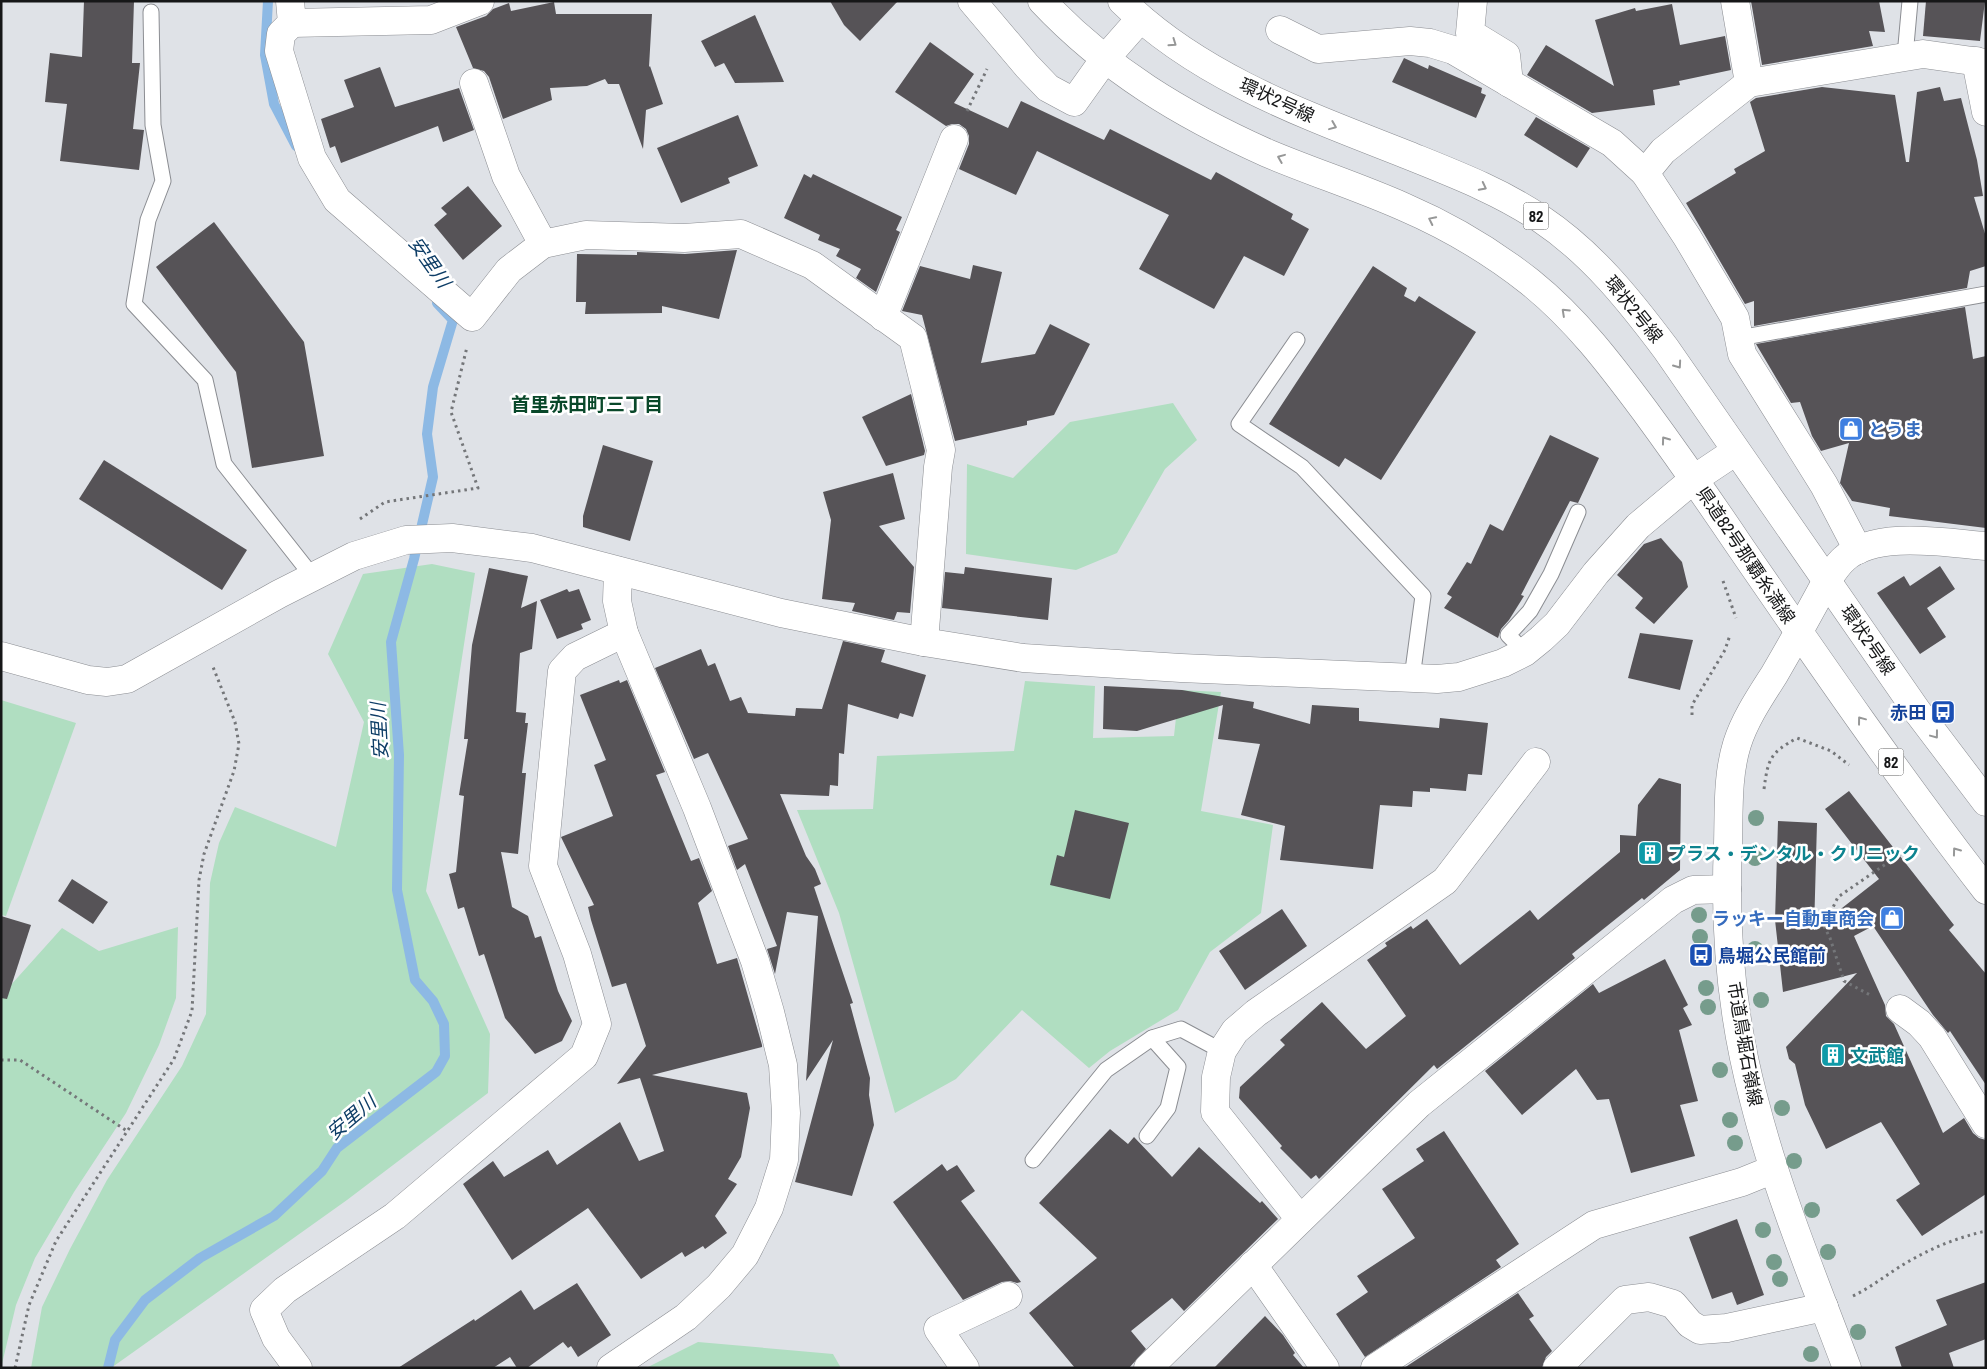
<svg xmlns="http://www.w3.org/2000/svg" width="1987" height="1369" viewBox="0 0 1987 1369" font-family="'Archivo Narrow','Noto Sans JP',sans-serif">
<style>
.green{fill:#b0dec1}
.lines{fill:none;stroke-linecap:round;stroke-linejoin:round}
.stream{stroke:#8db9e4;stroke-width:10}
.building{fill:#565357}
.lane-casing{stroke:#8b8d92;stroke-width:17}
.street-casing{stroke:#8b8d92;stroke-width:29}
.secondary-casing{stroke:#8b8d92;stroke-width:29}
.primary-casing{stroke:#8b8d92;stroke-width:29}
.path{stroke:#747679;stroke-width:3;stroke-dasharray:2.5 4;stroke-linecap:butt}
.lane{stroke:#fff;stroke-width:15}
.street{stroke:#fff;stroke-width:28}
.secondary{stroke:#fff;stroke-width:28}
.primary{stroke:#fff;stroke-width:28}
.tree{fill:#769c8c}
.oneway{stroke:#969797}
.labels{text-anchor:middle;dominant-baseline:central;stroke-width:5;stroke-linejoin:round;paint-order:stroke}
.shield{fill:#fff;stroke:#5c5d5d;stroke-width:1}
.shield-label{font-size:16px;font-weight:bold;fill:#161718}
.street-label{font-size:18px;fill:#161718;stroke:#fff}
.shop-label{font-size:18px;font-weight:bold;fill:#366cbe;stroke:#fff;text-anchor:start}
.transit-label{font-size:18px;font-weight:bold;fill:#164399;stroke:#fff;text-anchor:end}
.culture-label{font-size:18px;font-weight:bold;fill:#0d838f;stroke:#fff;text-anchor:start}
.water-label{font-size:19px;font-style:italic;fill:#0d3d66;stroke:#fff}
.neighbourhood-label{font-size:19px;font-weight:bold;fill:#09482a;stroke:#fff}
</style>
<rect width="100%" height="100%" fill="#dfe2e7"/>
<!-- green -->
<g class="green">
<polygon points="1173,403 1197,440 1165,469 1117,553 1076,570 966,554 967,464 1013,478 1070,422"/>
<polygon points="432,564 475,573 426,891 490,1034 488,1093 347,1200 111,1368 31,1368 42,1307 70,1249 107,1180 182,1066 206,1014 210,883 219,843 235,807 336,847 364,722 328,654 363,574"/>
<polygon points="1025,681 1095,686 1093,738 1174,736 1179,690 1221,692 1201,811 1273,825 1261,913 1210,952 1178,1010 1110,1051 1089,1068 1022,1010 956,1079 895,1113 839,913 797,810 873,809 877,756 1014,751"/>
<polygon points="1,700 76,723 6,916 1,915"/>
<polygon points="178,927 176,998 159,1045 126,1113 74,1192 35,1258 16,1305 1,1368 1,996 62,928 99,951"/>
<polygon points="698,1342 833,1354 841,1368 646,1368"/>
</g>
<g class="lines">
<!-- stream -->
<g class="stream">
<polyline points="268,1 265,55 274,104 296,146"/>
<polyline points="108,1368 115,1340 145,1300 200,1258 274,1216 322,1171 337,1148 436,1072 445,1056 444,1024 433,1001 415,980 397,890 399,755 391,642 414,559 433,477 427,434 433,387 453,320 437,303"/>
</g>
</g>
<!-- building -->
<g class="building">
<polygon points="84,1 134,1 132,63 140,63 133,129 144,130 139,170 60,161 67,104 45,102 50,53 82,57"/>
<polygon points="830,1 898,1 860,41 844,25"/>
<polygon points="1751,1 1879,1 1885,32 1869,31 1873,46 1762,65"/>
<polygon points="1926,1 1985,1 1980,41 1923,36"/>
<polygon points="554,2 556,14 652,14 649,67 650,66 663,104 646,110 643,149 619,84 608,84 605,79 587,86 550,88 552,100 503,119 489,77 484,71 473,68 456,27 486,16 493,9 509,3 511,11"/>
<polygon points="1672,4 1680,45 1725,36 1731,70 1679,81 1680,85 1653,90 1655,105 1592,113 1527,75 1546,45 1614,86 1595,20 1635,8 1636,11"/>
<polygon points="755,15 784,82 735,83 724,63 715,67 701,41"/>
<polygon points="930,42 974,74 954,103 1008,128 1021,101 1104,140 1110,129 1211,180 1216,172 1293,214 1291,219 1309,229 1284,276 1244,256 1214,309 1139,269 1169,215 1037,151 1016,195 959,169 969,144 969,136 966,129 959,124 952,124 946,126 895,92"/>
<polygon points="1404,58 1428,69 1429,65 1482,88 1481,93 1486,95 1476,118 1392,82"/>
<polygon points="380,67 395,107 459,88 474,130 443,142 438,126 341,163 335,146 330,148 321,119 354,107 344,80"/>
<polygon points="1822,87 1895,95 1906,162 1909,162 1917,92 1940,87 1944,101 1961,98 1977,160 1983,196 1974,197 1986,237 1986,266 1970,271 1967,288 1754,326 1754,301 1745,304 1686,203 1736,173 1734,169 1765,151 1750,102 1756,98"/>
<polygon points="738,115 758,166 728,178 730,183 681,203 657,148"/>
<polygon points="1536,117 1590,148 1577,168 1524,135"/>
<polygon points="804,174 811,178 813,174 902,217 896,230 900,232 876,292 856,278 861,269 836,256 840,249 818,240 820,235 784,218"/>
<polygon points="468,186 502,226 463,260 434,225 447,214 441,208"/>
<polygon points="214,222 304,342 324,456 252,468 236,372 156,267"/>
<polygon points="737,250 719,319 662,306 662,313 585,314 586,302 576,302 577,254 637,255 637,252 685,254"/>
<polygon points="973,265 1002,272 981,363 1035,354 1050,324 1090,344 1054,415 1027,421 1027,425 955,441 922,315 902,311 920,266 970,279"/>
<polygon points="1373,266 1407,288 1404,296 1415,302 1419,296 1476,332 1381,480 1345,458 1339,467 1269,424"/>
<polygon points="1965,307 1973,359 1986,356 1986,528 1889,516 1890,508 1852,501 1840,483 1849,443 1821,451 1812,436 1800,402 1791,403 1756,344"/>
<polygon points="911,394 925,451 924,455 886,466 862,417"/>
<polygon points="1550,435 1599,458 1578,503 1570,501 1521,595 1524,596 1509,620 1501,629 1498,638 1444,608 1452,597 1447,594 1467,562 1471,564 1490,524 1503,531"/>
<polygon points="603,445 653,461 630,541 583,527 583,516"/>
<polygon points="104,460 247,550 222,590 79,499"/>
<polygon points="893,473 905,519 879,526 914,567 910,613 897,612 894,620 852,611 855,603 822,599 831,520 823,492"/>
<polygon points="1661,538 1682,562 1688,587 1654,624 1635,608 1643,598 1617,575 1644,544"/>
<polygon points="1940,566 1955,589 1927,608 1946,637 1920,654 1877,593 1904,576 1910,586"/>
<polygon points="965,567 1052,578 1048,620 942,608 945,572 964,574"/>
<polygon points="489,568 528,576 521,608 537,601 532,649 520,653 516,712 526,713 525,723 528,723 522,773 526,773 518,854 501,852 512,907 528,916 535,938 541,936 558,991 572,1021 562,1041 535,1054 505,1018 484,954 479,956 464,907 458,909 449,874 456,872 464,796 459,795 468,739 464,739 472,645"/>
<polygon points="567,589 569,592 579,589 591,620 581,624 583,629 557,639 540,600"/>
<polygon points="1640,633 1693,640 1680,690 1628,678"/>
<polygon points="843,641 885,650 881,662 926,675 913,717 900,713 898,719 848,704 844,754 839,753 838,786 830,785 829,796 780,794 806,856 815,869 821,884 814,887 853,1003 850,1004 870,1078 869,1095 874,1125 852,1196 795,1182 833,1040 806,1081 818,916 787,912 775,974 767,949 777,946 745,864 737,870 728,846 748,839 708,753 694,759 655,668 701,649 708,666 715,663 730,701 741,697 748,713 795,716 796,708 822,709"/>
<polygon points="619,680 620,683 627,680 665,772 656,775 691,861 699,858 712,891 698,903 717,964 737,958 762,1045 762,1047 652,1075 747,1093 750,1108 741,1157 728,1179 737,1184 715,1216 727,1233 705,1249 703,1246 685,1257 682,1252 641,1279 588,1208 512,1260 463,1184 493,1161 504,1177 548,1150 557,1165 620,1122 639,1161 664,1151 640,1078 617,1084 646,1046 626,983 612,987 591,920 588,907 594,905 561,837 613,816 594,765 606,760 580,695"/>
<polygon points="1104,686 1182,690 1254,702 1253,708 1310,724 1312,705 1359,708 1359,721 1439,728 1440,718 1488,723 1482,775 1468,774 1466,791 1430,788 1430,792 1413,791 1412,807 1380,805 1373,869 1280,860 1285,826 1241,815 1260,744 1218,739 1223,705 1137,731 1103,729"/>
<polygon points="1659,778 1681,784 1680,870 1644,900 1642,898 1572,954 1575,958 1437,1069 1434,1065 1319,1179 1316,1175 1311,1179 1280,1148 1282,1146 1239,1098 1240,1087 1285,1045 1280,1040 1322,1002 1366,1049 1406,1016 1367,960 1387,946 1385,943 1411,926 1413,929 1427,919 1460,965 1530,910 1538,920 1620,852 1620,835 1636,836 1638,805"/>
<polygon points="1849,791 1954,925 1949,930 1986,974 1986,1085 1950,1031 1948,1033 1933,1015 1873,926 1854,936 1885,1005 1886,1016 1894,1024 1943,1133 1964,1118 1973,1133 1979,1138 1986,1140 1986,1194 1922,1236 1896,1200 1920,1184 1881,1122 1826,1149 1805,1105 1795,1064 1789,1059 1786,1047 1857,973 1783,992 1775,920 1778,821 1817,823 1814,930 1879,879 1825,809"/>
<polygon points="1075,810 1129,823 1110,899 1050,885 1057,855 1064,857"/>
<polygon points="72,879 108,902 93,924 58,901"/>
<polygon points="1282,909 1307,946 1245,990 1219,951"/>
<polygon points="1,916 31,925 7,999 1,998"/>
<polygon points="1665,959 1688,1005 1683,1008 1692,1025 1679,1030 1698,1101 1680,1105 1695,1156 1631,1173 1609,1099 1597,1100 1576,1069 1522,1115 1485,1071 1593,984 1599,993"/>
<polygon points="1110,1129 1128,1144 1134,1137 1172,1177 1199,1147 1260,1203 1262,1201 1278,1219 1184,1311 1172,1298 1131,1331 1146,1349 1129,1368 1075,1368 1029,1313 1097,1258 1039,1203"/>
<polygon points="1444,1131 1519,1244 1496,1260 1501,1267 1365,1357 1336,1314 1368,1292 1357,1276 1415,1238 1382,1189 1424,1161 1416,1149"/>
<polygon points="942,1164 947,1171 957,1165 975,1191 961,1201 1021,1282 1017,1283 1010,1281 1002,1282 963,1300 893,1202"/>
<polygon points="1737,1219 1764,1295 1737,1305 1732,1292 1712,1299 1689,1237"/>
<polygon points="1986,1282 1986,1339 1949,1353 1954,1368 1902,1368 1895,1347 1947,1325 1936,1300"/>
<polygon points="577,1283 611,1335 578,1357 571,1346 568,1348 563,1342 527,1368 517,1368 510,1357 493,1368 398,1368 474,1319 475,1321 521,1290 534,1310"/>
<polygon points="1518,1293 1534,1316 1529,1319 1552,1351 1546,1357 1542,1368 1404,1368"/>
<polygon points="1265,1316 1283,1335 1295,1353 1293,1355 1304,1368 1214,1368"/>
</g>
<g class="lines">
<defs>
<g id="lane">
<polyline points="151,12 153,125 163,181 148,220 134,304 205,380 224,464 313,577"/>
<polyline points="1905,56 1910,1"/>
<polyline points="1739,338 1986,294"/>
<polyline points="1297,340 1239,424 1302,467 1423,596 1412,678"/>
<polyline points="1525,652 1508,635 1530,611 1551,574 1578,512"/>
<polyline points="1147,1136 1168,1108 1178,1067 1152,1038"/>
<polyline points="1033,1160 1106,1070 1152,1038 1181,1029 1222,1051"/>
</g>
<g id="street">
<polyline points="290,1 292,23 281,34 279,51 312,158 337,200 472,317 509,270 543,244 586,235 684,238 741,234 812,265 913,338 941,450 938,467 924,642"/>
<polyline points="972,1 1027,66 1048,88 1074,102 1104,60 1140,19"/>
<polyline points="1473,1 1470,33 1506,55 1509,83"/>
<polyline points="1735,1 1749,83"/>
<polyline points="292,23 431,20 480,1"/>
<polyline points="1280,30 1318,49 1410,41 1430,43 1453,50 1612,143 1645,173"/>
<polyline points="1976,61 1986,112"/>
<polyline points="474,83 506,176 543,244"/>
<polyline points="883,317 954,139"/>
<polyline points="1858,550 1824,485 1742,354 1735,318 1687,237 1645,173 1663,151 1749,83 1923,54 1986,63"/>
<path d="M1827,580C1832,574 1837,565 1844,559C1875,530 1946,543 1986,546"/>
<polyline points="1,656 88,680 107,682 127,679 279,594 354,556 406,540 452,538 532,548 781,613 924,642 1023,658 1181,668 1437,679 1459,677 1503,663 1525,652 1541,639 1557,624 1596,573 1638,526 1694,479 1736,451"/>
<polyline points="1900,1009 1919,1023 1932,1037 1986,1124"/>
<polyline points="1300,1219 1215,1112 1216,1077 1222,1051 1235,1031 1256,1013 1445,881 1536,762"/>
<polyline points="1253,1265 1325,1368"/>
<polyline points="298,1368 276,1338 264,1310 285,1290 395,1216 584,1056 597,1024 577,954 543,866 562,671 575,657 624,633"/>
<polyline points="611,1368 686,1317 719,1286 745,1255 769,1208 784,1160 786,1113 783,1065 770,1012 755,961 697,808 624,633 617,601 618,571"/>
<polyline points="965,1368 938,1329 1008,1296"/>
<polyline points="1148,1368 1419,1104 1673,900 1693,890 1727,889"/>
<polyline points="1375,1368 1594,1225 1742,1182 1774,1169"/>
<polyline points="1557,1368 1625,1300 1649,1297 1673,1304 1690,1324 1700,1330 1727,1328 1824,1307"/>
</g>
<path id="secondary" d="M1827,580C1810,612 1792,644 1774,675C1760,697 1745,719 1737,744C1727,776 1729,811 1728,844C1724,929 1732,1018 1754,1100C1777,1191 1814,1280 1847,1368"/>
<g id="primary">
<path d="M1042,1C1107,70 1182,115 1267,153C1312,172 1359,187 1404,207C1448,226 1492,252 1530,282C1576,319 1610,364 1645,411C1678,456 1710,502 1741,548C1820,663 1900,779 1986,890"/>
<path d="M1122,1C1199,77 1306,115 1405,154C1452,173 1500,191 1541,219C1592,253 1630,301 1666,349L1917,711L1986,802"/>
</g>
</defs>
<!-- lane casing -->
<use href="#lane" class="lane-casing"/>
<!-- street casing -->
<use href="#street" class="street-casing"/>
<!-- secondary casing -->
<use href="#secondary" class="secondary-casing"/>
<!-- primary casing -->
<use href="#primary" class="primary-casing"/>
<!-- path -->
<g class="path">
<polyline points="967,111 987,69"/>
<polyline points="360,519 385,502 478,488 451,412 467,347"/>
<polyline points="1723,581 1736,618"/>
<polyline points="1692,715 1692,705 1725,650 1730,635"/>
<path d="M1764,789C1768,759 1770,753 1797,738L1831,751L1849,765"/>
<polyline points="1762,915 1824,926 1838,897 1909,848"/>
<polyline points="1824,926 1830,938 1844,981 1872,996"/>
<polyline points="1,1060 20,1060 127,1131"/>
<path d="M1853,1296C1874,1286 1892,1270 1913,1259C1936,1246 1960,1237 1986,1231"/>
<polyline points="15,1368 29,1305 56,1241 174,1059 192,1011 199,880 204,854 234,771 239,744 235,722 213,667"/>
</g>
<!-- lane -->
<use href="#lane" class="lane"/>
<!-- street -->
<use href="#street" class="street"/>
<!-- secondary -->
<use href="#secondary" class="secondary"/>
<!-- primary -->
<use href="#primary" class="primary"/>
</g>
<!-- trees -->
<g class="tree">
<circle cx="1756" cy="818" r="8"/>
<circle cx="1755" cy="858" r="8"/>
<circle cx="1699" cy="915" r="8"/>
<circle cx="1700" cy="937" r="8"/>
<circle cx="1755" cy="949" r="8"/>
<circle cx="1706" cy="988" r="8"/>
<circle cx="1761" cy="1000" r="8"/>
<circle cx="1708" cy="1007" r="8"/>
<circle cx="1720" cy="1070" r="8"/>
<circle cx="1782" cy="1108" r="8"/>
<circle cx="1730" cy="1120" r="8"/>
<circle cx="1735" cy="1143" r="8"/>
<circle cx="1794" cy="1161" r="8"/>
<circle cx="1812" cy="1210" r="8"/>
<circle cx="1763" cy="1230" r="8"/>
<circle cx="1828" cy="1252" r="8"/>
<circle cx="1774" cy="1262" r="8"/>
<circle cx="1780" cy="1279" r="8"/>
<circle cx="1858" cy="1332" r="8"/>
<circle cx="1811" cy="1354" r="8"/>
</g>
<!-- one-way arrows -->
<defs><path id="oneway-chevron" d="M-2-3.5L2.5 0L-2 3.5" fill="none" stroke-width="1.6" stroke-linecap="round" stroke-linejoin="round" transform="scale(1.25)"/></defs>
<g class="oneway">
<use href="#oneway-chevron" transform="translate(1173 43) rotate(35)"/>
<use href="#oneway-chevron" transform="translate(1333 126) rotate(22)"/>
<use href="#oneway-chevron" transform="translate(1281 158) rotate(-158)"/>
<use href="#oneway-chevron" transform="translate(1483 187) rotate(27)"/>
<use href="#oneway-chevron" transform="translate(1432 220) rotate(-154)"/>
<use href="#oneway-chevron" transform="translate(1565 312) rotate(-137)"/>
<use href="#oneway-chevron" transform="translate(1678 365) rotate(55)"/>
<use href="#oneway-chevron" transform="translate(1665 440) rotate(-126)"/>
<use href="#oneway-chevron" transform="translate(1861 720) rotate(-127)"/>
<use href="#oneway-chevron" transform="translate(1935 735) rotate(53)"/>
<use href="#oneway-chevron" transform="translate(1956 851) rotate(-126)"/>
</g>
<!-- icons -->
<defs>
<symbol id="shop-square" viewBox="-11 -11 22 22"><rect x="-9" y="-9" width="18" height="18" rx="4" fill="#3f7fe0" stroke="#fff"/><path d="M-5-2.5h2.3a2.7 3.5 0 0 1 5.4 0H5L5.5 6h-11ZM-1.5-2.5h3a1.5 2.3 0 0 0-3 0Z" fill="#fff"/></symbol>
<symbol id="bus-square" viewBox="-11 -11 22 22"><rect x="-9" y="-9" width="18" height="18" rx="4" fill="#1a4fb4" stroke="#fff"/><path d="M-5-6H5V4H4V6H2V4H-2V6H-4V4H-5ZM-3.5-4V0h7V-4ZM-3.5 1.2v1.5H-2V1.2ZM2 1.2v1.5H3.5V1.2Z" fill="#fff"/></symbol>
<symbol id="building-square" viewBox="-11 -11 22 22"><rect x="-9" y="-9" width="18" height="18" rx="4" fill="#0f9aa8" stroke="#fff"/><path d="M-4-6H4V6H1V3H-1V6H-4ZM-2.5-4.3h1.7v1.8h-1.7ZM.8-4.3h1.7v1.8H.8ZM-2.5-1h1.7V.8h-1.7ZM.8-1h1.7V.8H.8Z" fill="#fff"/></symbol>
</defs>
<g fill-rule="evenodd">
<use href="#shop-square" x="1837" y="415" width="28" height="28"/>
<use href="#bus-square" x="1929" y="698" width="28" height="28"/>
<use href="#building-square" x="1636" y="839" width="28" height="28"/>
<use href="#shop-square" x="1878" y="904" width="28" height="28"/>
<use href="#bus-square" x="1687" y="941" width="28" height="28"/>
<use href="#building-square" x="1819" y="1041" width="28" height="28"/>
</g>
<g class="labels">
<!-- shield labels -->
<g class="shield">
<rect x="1523.5" y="202.5" width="25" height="27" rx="4"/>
<rect x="1878.5" y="748.5" width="25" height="27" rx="4"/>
</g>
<g class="shield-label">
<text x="1536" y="216">82</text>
<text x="1891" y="762">82</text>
</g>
<!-- street labels -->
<g class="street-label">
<text transform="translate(1277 100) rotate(25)">環状2号線</text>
<text transform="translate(1634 309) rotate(51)">環状2号線</text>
<text transform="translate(1746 555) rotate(56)">県道82号那覇糸満線</text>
<text transform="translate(1868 640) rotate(55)">環状2号線</text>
<text transform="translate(1745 1044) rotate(80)">市道鳥堀石嶺線</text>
</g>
<!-- shop labels -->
<g class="shop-label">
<text x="1868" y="429">とうま</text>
<text x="1874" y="918" text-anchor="end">ラッキー自動車商会</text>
</g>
<!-- transit labels -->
<g class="transit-label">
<text x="1926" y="712">赤田</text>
<text x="1718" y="955" text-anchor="start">鳥堀公民館前</text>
</g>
<!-- culture labels -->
<g class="culture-label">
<text x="1668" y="853">プラス・デンタル・クリニック</text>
<text x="1850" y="1055">文武館</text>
</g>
<!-- water labels -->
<g class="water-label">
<text transform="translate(430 262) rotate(55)">安里川</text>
<text transform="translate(379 731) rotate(-93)">安里川</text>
<text transform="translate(351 1117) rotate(-40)">安里川</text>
</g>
<!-- neighbourhood labels -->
<g class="neighbourhood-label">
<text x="587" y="404">首里赤田町三丁目</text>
</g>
</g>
<!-- border -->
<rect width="1987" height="1369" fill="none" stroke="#161718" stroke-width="5"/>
</svg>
